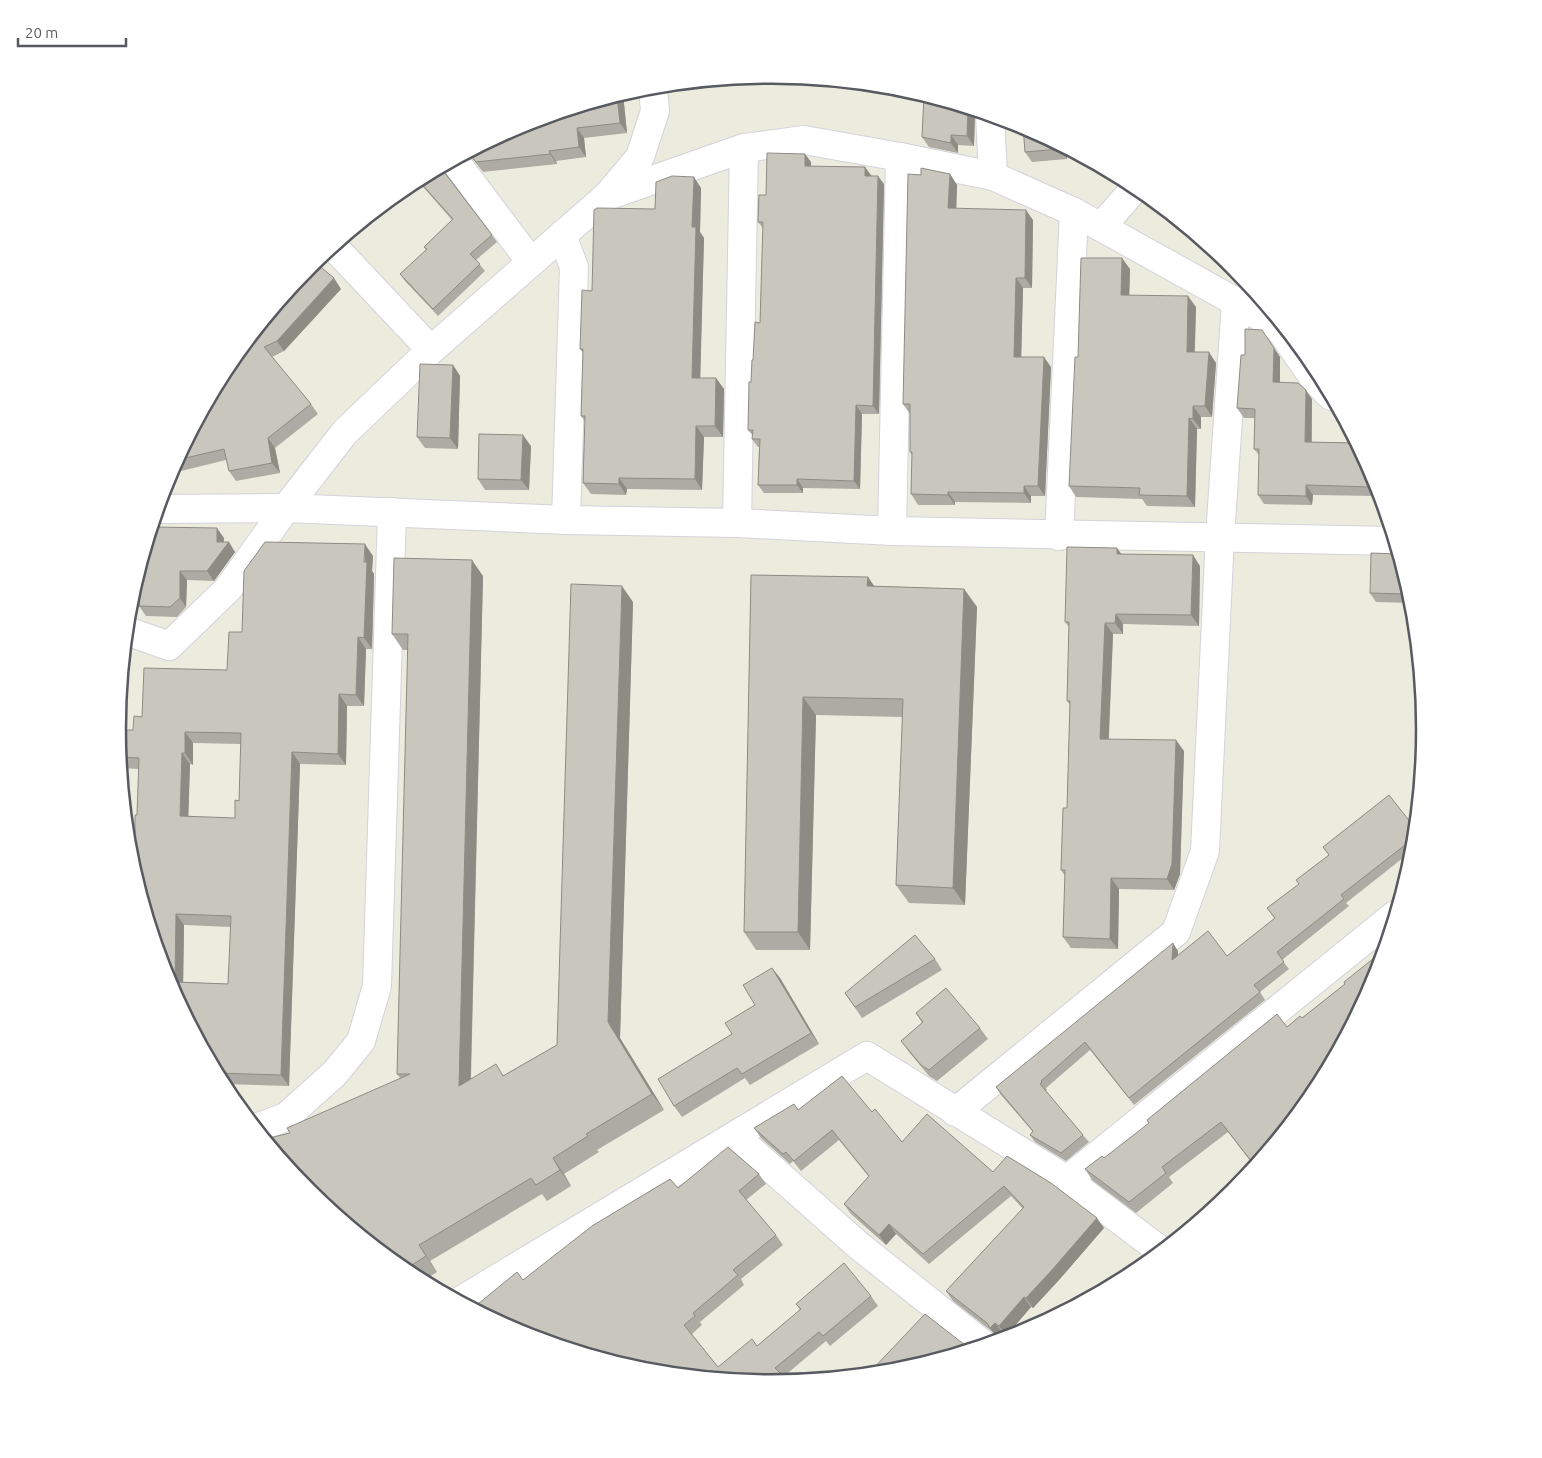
<svg xmlns="http://www.w3.org/2000/svg" width="1542" height="1458" viewBox="0 0 1542 1458" font-family="Ubuntu,sans-serif">
<style>
.lines{fill:none;stroke-linecap:round;stroke-linejoin:round}
.minor-casing{stroke:#d2d3da;stroke-width:30}
.minor{stroke:#fff;stroke-width:28}
.wall{fill:#adaba3;fill-rule:evenodd}
.shaded-wall{fill:#8d8b84}
.building{fill:#c9c7bd;stroke:#8d8b84;fill-rule:evenodd}
.rim{fill:none;stroke:#585a61;stroke-width:2.5}
</style>
<rect width="100%" height="100%" fill="#ececde"/>
<g class="lines">
<defs>
<g id="minor">
<polyline points="990,115 993,176"/>
<polyline points="454,160 531,262"/>
<polyline points="608,195 640,157 655,111 653,87"/>
<polyline points="1101,227 1136,187"/>
<polyline points="562,235 574,267 566,520"/>
<polyline points="333,246 431,350"/>
<polyline points="158,509 286,508 566,520 737,523 892,531 1394,541"/>
<polyline points="737,523 744,148"/>
<polyline points="892,531 900,157"/>
<polyline points="1059,536 1074,212"/>
<polyline points="127,631 169,646 228,589 286,508 345,432 431,350 607,196 744,148 804,140 900,157 993,176 1074,212 1236,302 1279,328 1315,380 1331,396"/>
<polyline points="955,1112 1176,932 1205,851 1220,536 1236,302"/>
<polyline points="256,1128 286,1117 335,1073 361,1041 377,986 392,512"/>
<polyline points="735,1136 858,1245 984,1345"/>
<polyline points="1067,1180 1395,915"/>
<polyline points="460,1301 867,1056 1067,1180 1161,1251"/>
</g>
</defs>
<!-- minor casing -->
<use href="#minor" class="minor-casing"/>
<!-- minor -->
<use href="#minor" class="minor"/>
</g>
<!-- wall -->
<g class="wall">
<polygon points="623,94 627,133 584,138 586,157 556,161 557,164 483,172 468,153 521,125"/>
<polygon points="924,95 975,111 974,146 958,145 958,153 929,147 922,137"/>
<polygon points="1023,126 1067,149 1067,159 1032,162 1025,152"/>
<polygon points="811,162 811,166 871,175 884,184 879,414 862,414 860,489 803,488 803,493 764,493 758,485 759,447 758,447 752,439 753,436 748,430 751,382 753,360 760,323 763,228 758,222 766,195"/>
<polygon points="441,167 497,242 476,260 485,271 438,316 405,281 400,274 426,250 424,247 452,220 417,180"/>
<polygon points="950,174 957,185 956,209 1033,220 1032,288 1023,288 1021,357 1051,367 1045,496 1031,496 1031,503 955,502 955,505 918,505 911,494 912,455 910,452 910,414 903,404"/>
<polygon points="701,188 700,232 704,238 700,378 716,378 724,389 723,437 704,437 702,490 627,489 626,495 591,494 583,483 585,421 581,416 583,353 580,349 592,291 655,209"/>
<polygon points="1130,269 1129,295 1196,307 1195,352 1216,363 1212,417 1201,417 1201,429 1197,429 1195,507 1147,506 1142,499 1076,497 1069,486 1078,357"/>
<polygon points="341,289 284,351 272,357 311,404 318,414 275,448 280,473 236,481 229,471 226,460 169,474 227,365"/>
<polygon points="1262,330 1280,357 1280,382 1312,399 1312,442 1356,443 1377,496 1313,495 1312,505 1264,504 1258,495 1259,455 1254,449 1255,418 1244,418 1237,408"/>
<polygon points="453,365 460,376 458,449 425,448 417,437"/>
<polygon points="531,446 529,490 485,490 478,479"/>
<polygon points="152,527 224,538 224,542 235,552 214,581 187,580 186,607 177,617 146,616 139,606 140,577 137,578"/>
<polygon points="1122,554 1200,566 1199,626 1123,624 1123,634 1113,634 1109,739 1184,751 1180,874 1174,890 1119,889 1118,949 1071,948 1063,937 1065,876 1061,870 1067,808 1070,705 1067,701 1069,627 1065,622"/>
<polygon points="1398,554 1412,603 1376,602 1370,593"/>
<path d="M373,556L372,571L374,574L372,649H366L364,706H347L346,765L300,764L289,1086L223,1084L167,979L135,833L137,815L139,769L121,768L117,730H133L142,717L227,670L242,632ZM193,743L241,744L239,801L235,818L188,817L190,764L193,765ZM184,925L231,927L228,984L183,982Z"/>
<polygon points="751,575 868,577 874,586 964,589 977,607 965,905 909,903 896,885 903,717 816,715 810,950 756,950 744,932"/>
<polygon points="483,576 471,1079 504,1075 557,1045 633,602 620,1038 664,1110 597,1150 599,1152 564,1174 571,1186 547,1201 542,1194 430,1261 437,1272 423,1281 407,1273 290,1133 401,1079 397,1074 408,650 403,650 392,634"/>
<polygon points="1415,828 1413,850 1346,903 1349,906 1282,960 1289,969 1260,992 1265,1000 1134,1105 1090,1050 1046,1088 1047,1090 1046,1091 1083,1135 1089,1142 1066,1161 1035,1142 1030,1135 1033,1132 1001,1095 996,1087 1178,951 1178,956 1227,956 1275,919 1267,908 1299,884 1329,855 1323,847"/>
<polygon points="1385,947 1315,1093 1254,1166 1228,1132 1169,1177 1173,1183 1136,1213 1092,1180 1085,1169 1104,1158 1287,1027 1302,1018 1345,984 1374,958"/>
<polygon points="935,959 942,970 862,1018 845,993"/>
<polygon points="772,968 780,978 819,1044 750,1085 745,1078 682,1117 674,1106 755,1005"/>
<polygon points="916,1013 980,1028 988,1039 937,1081 929,1076 909,1052 901,1041 922,1023"/>
<polygon points="798,1110 872,1112 902,1142 993,1172 1104,1228 1059,1280 1033,1308 1031,1307 1006,1336 1002,1332 997,1338 994,1333 953,1301 946,1291 1023,1209 1011,1196 929,1264 896,1234 886,1245 851,1214 844,1204 869,1177 839,1140 801,1171 793,1161 790,1164 761,1138 754,1128"/>
<polygon points="759,1174 766,1184 746,1200 776,1235 783,1245 741,1279 744,1285 700,1322 702,1325 692,1334 718,1367 757,1346 800,1310 796,1304 871,1296 878,1306 830,1346 826,1341 783,1377 786,1382 771,1383 643,1370 523,1280 678,1188"/>
</g>
<!-- shaded-wall -->
<g class="shaded-wall">
<polygon points="623,94 627,133 620,123 617,96"/>
<polygon points="968,109 975,111 974,146 967,136"/>
<polygon points="577,128 584,138 586,157 579,147"/>
<polygon points="951,135 958,145 958,153 951,143"/>
<polygon points="1060,145 1067,149 1067,159 1060,149"/>
<polygon points="549,151 556,161 557,164 550,154"/>
<polygon points="805,154 811,162 811,174 805,166"/>
<polygon points="865,167 871,175 871,184 865,176"/>
<polygon points="950,174 957,185 956,219 948,208"/>
<polygon points="878,176 884,184 879,414 873,406"/>
<polygon points="694,177 701,188 700,232 704,238 700,388 692,378 692,227"/>
<polygon points="1026,210 1033,220 1032,288 1025,278"/>
<polygon points="1122,258 1130,269 1129,306 1121,295"/>
<polygon points="334,278 341,289 284,351 277,341"/>
<polygon points="1016,278 1023,288 1021,367 1014,357"/>
<polygon points="1188,296 1196,307 1194,363 1187,352"/>
<polygon points="1274,348 1280,357 1280,391 1273,382"/>
<polygon points="1209,352 1216,363 1212,417 1205,406"/>
<polygon points="1044,357 1051,367 1045,496 1038,486"/>
<polygon points="453,365 460,376 458,449 450,438"/>
<polygon points="716,378 724,389 723,437 715,426"/>
<polygon points="1306,390 1312,399 1311,452 1305,442"/>
<polygon points="856,405 862,414 860,489 854,481"/>
<polygon points="1193,406 1201,417 1201,429 1193,419"/>
<polygon points="1189,418 1197,429 1195,507 1187,496"/>
<polygon points="696,426 704,437 702,490 695,479"/>
<polygon points="523,435 531,446 529,490 521,480"/>
<polygon points="268,438 275,448 280,473 272,463"/>
<polygon points="1371,471 1375,479 1377,486 1377,496 1371,487"/>
<polygon points="619,478 627,489 626,495 619,484"/>
<polygon points="797,479 803,488 803,493 797,485"/>
<polygon points="1306,485 1313,495 1312,505 1306,496"/>
<polygon points="1024,486 1031,496 1031,503 1024,493"/>
<polygon points="948,492 955,502 955,505 948,495"/>
<polygon points="217,528 224,538 223,549 229,542 235,552 214,581 207,571 217,542"/>
<polygon points="365,544 373,556 372,571 374,574 372,649 364,638"/>
<polygon points="1117,548 1125,559 1117,554"/>
<polygon points="1193,555 1200,566 1199,626 1191,615"/>
<polygon points="472,560 483,576 470,1102 459,1086"/>
<polygon points="180,571 187,580 186,607 180,598"/>
<polygon points="868,577 880,595 867,586"/>
<polygon points="622,586 633,602 620,1038 664,1110 652,1094 608,1022"/>
<polygon points="964,589 977,607 965,905 953,888"/>
<polygon points="1406,591 1412,598 1412,603 1406,594"/>
<polygon points="1116,614 1123,624 1123,634 1115,623"/>
<polygon points="1105,623 1113,634 1108,750 1100,739"/>
<polygon points="358,637 366,649 364,706 356,695"/>
<polygon points="339,694 347,706 346,765 338,754"/>
<polygon points="803,697 816,715 810,950 798,932"/>
<polygon points="185,732 193,743 193,765 185,753"/>
<polygon points="1176,740 1184,751 1180,874 1174,890 1167,879"/>
<polygon points="292,752 300,764 289,1086 281,1075"/>
<polygon points="182,753 190,764 188,828 180,816"/>
<polygon points="1111,878 1119,889 1118,949 1110,939"/>
<polygon points="176,914 184,925 183,993 175,982"/>
<polygon points="1173,943 1178,951 1177,968 1172,960"/>
<polygon points="772,968 780,978 819,1044 811,1033"/>
<polygon points="553,1158 564,1174 571,1186 560,1170"/>
<polygon points="1097,1218 1104,1228 1059,1280 1033,1308 1026,1298"/>
<polygon points="889,1224 896,1234 886,1245 879,1235"/>
<polygon points="419,1245 430,1261 437,1272 426,1256"/>
<polygon points="1024,1297 1031,1307 1006,1336 999,1326"/>
<polygon points="995,1323 1002,1332 997,1338 990,1328"/>
</g>
<!-- building -->
<g class="building">
<polygon points="924,95 968,109 967,136 951,135 951,143 922,137"/>
<polygon points="617,96 620,123 577,128 579,147 549,151 550,154 476,162 469,153 521,125"/>
<polygon points="1023,126 1060,145 1060,149 1025,152"/>
<polygon points="767,153 805,154 805,166 865,167 865,176 878,176 873,406 856,405 854,481 797,479 797,485 758,485 760,439 752,439 753,430 748,430 749,382 751,382 752,360 753,360 755,322 760,323 763,222 758,222 759,195 766,195"/>
<polygon points="441,168 492,235 470,254 480,264 433,309 400,274 427,249 424,247 453,219 418,180"/>
<polygon points="921,168 950,174 948,208 1026,210 1025,278 1016,278 1014,357 1044,357 1038,486 1024,486 1024,493 948,492 948,495 911,494 912,452 910,452 910,404 903,404 908,174 921,175"/>
<polygon points="672,176 694,177 692,227 696,227 692,378 716,378 715,426 696,426 695,479 619,478 619,484 583,483 585,416 581,416 583,349 580,349 582,290 592,291 594,210 597,208 655,209 656,182"/>
<polygon points="1081,258 1122,258 1121,295 1188,296 1187,352 1209,352 1205,406 1193,406 1193,419 1189,418 1187,496 1139,495 1140,488 1069,486 1075,357 1078,357"/>
<polygon points="314,262 317,264 334,278 277,341 264,347 311,404 268,438 272,463 229,471 224,449 177,460 227,365 309,266"/>
<polygon points="1245,329 1262,330 1274,348 1273,382 1298,383 1306,390 1305,442 1356,443 1371,471 1371,487 1306,485 1306,496 1258,495 1259,449 1254,449 1255,409 1237,408 1241,355 1245,355"/>
<polygon points="420,364 453,365 450,438 417,437"/>
<polygon points="479,434 523,435 521,480 478,479"/>
<polygon points="152,527 217,528 217,542 229,542 207,571 180,571 180,598 170,607 139,606 140,566"/>
<path d="M265,542L365,544L364,562H367L364,638L358,637L356,695L339,694L338,754L292,752L281,1075L217,1073L167,979L130,856L127,833H135V815H137L139,758L120,757L117,730H133L134,716L142,717L144,668L227,670L229,632H242L244,571ZM185,732L241,733L239,801L235,800V818L180,816L182,753H185ZM176,914L231,916L228,984L175,982Z"/>
<polygon points="1067,547 1117,548 1117,554 1193,555 1191,615 1116,614 1115,623 1105,623 1100,739 1176,740 1172,864 1167,879 1111,878 1110,939 1063,937 1065,870 1061,870 1063,808 1067,808 1070,701 1067,701 1069,622 1065,622"/>
<polygon points="1371,553 1398,554 1409,591 1406,591 1406,594 1370,593"/>
<polygon points="394,558 472,560 459,1086 496,1064 503,1076 557,1045 571,584 622,586 608,1022 652,1094 586,1134 588,1136 553,1158 560,1170 536,1185 531,1178 419,1245 426,1256 407,1268 410,1272 408,1273 308,1191 265,1139 290,1133 287,1128 410,1074 397,1074 408,634 392,634"/>
<polygon points="751,575 868,577 867,586 964,589 953,888 896,885 903,699 803,697 798,932 744,932"/>
<polygon points="1389,795 1415,828 1414,838 1341,895 1344,899 1277,952 1284,962 1254,985 1260,992 1129,1098 1085,1042 1041,1081 1042,1082 1040,1084 1083,1135 1061,1153 1030,1135 1033,1131 996,1087 1173,943 1172,960 1208,931 1227,956 1275,918 1267,908 1299,884 1296,880 1329,855 1323,847"/>
<polygon points="915,935 935,959 855,1007 845,993"/>
<polygon points="1385,947 1375,980 1315,1093 1255,1166 1221,1122 1162,1167 1166,1173 1129,1202 1085,1169 1102,1156 1104,1158 1149,1123 1147,1120 1277,1014 1287,1027 1300,1016 1302,1018 1345,984 1344,982 1374,958 1373,957"/>
<polygon points="772,968 811,1033 742,1074 737,1068 674,1106 658,1079 732,1034 725,1023 755,1005 743,985"/>
<polygon points="946,988 980,1028 929,1070 921,1065 901,1041 923,1022 916,1013"/>
<polygon points="842,1076 872,1112 875,1109 902,1142 927,1114 993,1172 1007,1156 1051,1183 1097,1218 1052,1270 1026,1298 1024,1297 999,1326 995,1323 990,1328 987,1323 946,1291 1024,1207 1004,1186 923,1254 889,1224 879,1235 844,1204 869,1176 832,1130 794,1161 786,1152 783,1154 754,1128 794,1104 798,1110"/>
<polygon points="728,1147 759,1174 739,1191 776,1235 733,1270 738,1275 693,1313 695,1316 684,1325 718,1367 752,1339 757,1346 801,1309 796,1304 844,1263 871,1296 823,1336 819,1332 775,1368 781,1374 771,1383 643,1370 520,1333 473,1308 517,1272 523,1280 592,1226 670,1179 678,1188"/>
<polygon points="925,1314 970,1349 898,1370 869,1373"/>
</g>
<!-- crop -->
<path d="M0 0H1542V1458H0ZM126 729a645 645 0 1 1 1290 0a645 645 0 1 1-1290 0Z" fill="#fff" fill-rule="evenodd"/>
<path class="rim" d="M126 729a645 645 0 1 1 1290 0a645 645 0 1 1-1290 0Z"/>
<!-- scale -->
<path d="M18 38v8h108v-8" fill="none" stroke="#585a61" stroke-width="2.5"/>
<text x="25" y="38" font-size="15" fill="#585a61" stroke="#ffffff" stroke-width="4" paint-order="stroke">20 m</text>
</svg>
